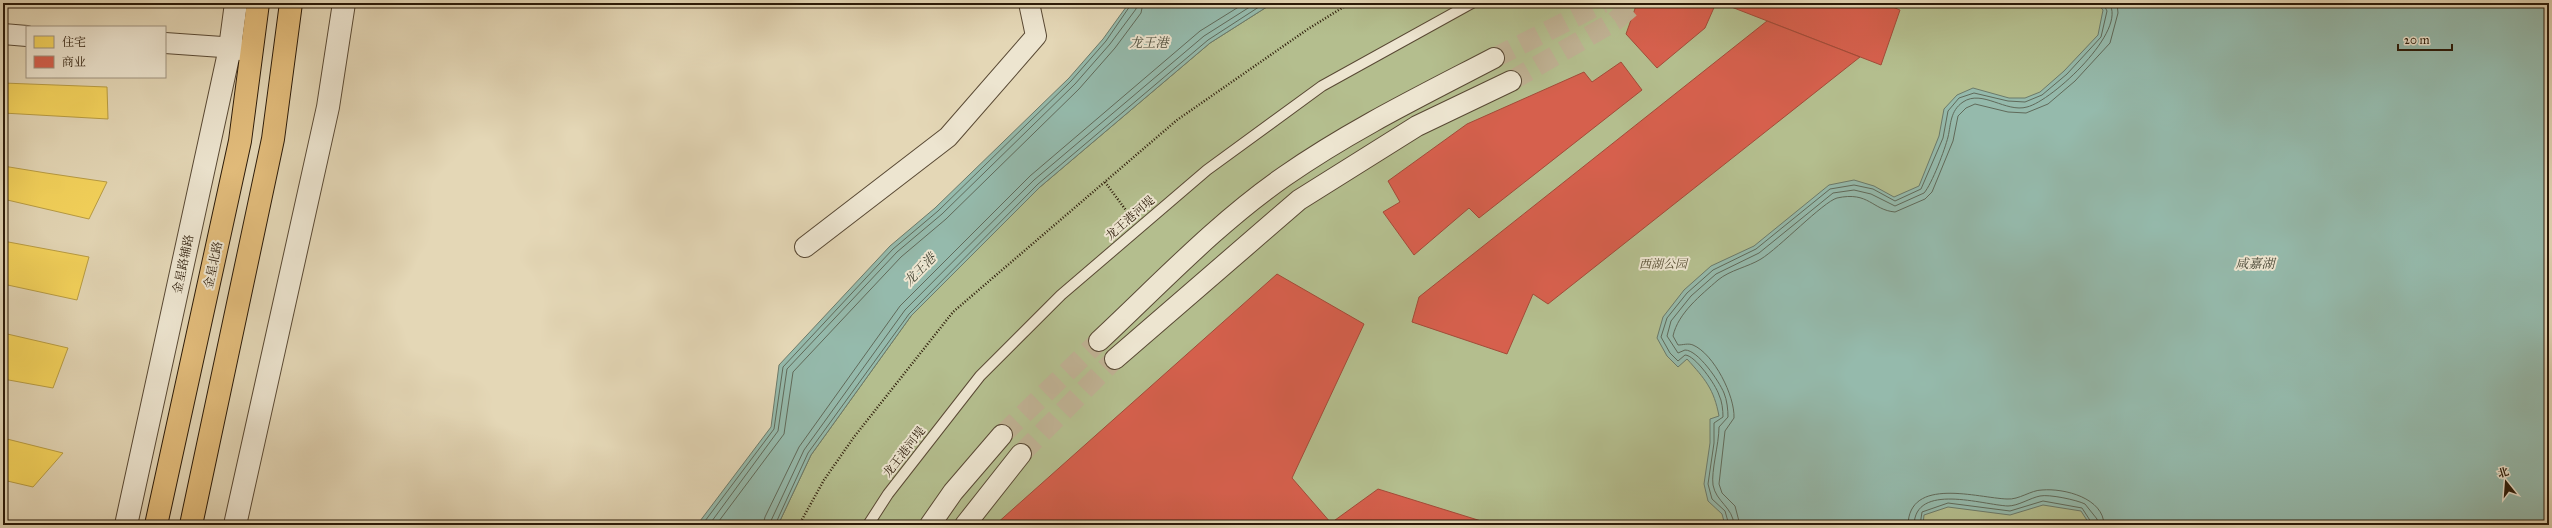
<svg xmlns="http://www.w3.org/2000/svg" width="2552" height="528" viewBox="0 0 2552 528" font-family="'IM FELL Great Primer','Noto Serif SC',serif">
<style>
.green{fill:#b4be8e;stroke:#706c4b}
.water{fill:#95baac;stroke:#6b7a6a}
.homes{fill:#f6d55c;stroke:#b99d43}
.shops{fill:#d6604d;stroke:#a34b38}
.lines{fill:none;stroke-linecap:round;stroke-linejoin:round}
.shore{stroke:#606a5a;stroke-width:1}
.minor-tunnel{stroke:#bfb193;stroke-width:20;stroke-dasharray:20 10;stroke-linecap:butt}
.service-casing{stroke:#594934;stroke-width:12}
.minor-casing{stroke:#594934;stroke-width:22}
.tertiary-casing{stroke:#594934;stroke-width:24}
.primary-casing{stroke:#2b1a08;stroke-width:24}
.path{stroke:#2b1a08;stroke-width:2.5;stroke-dasharray:1 2;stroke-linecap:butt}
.service{stroke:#ede5d0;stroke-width:10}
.minor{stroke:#ede5d0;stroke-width:20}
.tertiary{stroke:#ede5d0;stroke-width:22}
.primary{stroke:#e2bc7b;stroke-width:22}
.labels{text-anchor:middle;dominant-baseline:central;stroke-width:4;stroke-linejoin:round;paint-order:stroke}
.street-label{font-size:12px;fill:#2b1a08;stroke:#ede5d0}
.park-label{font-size:12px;font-style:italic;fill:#544b30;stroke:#ede5d0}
.water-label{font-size:13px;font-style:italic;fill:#4b4a39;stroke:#ede5d0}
</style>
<rect width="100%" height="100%" fill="#e4d7b6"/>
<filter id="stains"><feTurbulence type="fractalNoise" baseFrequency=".005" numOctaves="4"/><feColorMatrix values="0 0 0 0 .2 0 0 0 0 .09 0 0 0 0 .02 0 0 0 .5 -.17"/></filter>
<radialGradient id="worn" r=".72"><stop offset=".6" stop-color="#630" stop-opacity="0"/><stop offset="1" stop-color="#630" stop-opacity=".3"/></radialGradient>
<!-- green -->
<polygon class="green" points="1273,3 2549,3 2549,525 778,525 811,455 911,316 1040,187 1210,43"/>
<!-- water -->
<g class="water">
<polygon points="1129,3 1273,3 1210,43 1040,187 911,316 811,455 778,525 697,525 771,427 779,365 890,246 935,208 1069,78 1103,39"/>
<path d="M2097,3H2549V525H2090L2081,511L2043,505L2010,515L1948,507L1924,515L1923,525H1725L1722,514L1708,501L1704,484L1710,443V419L1719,416C1714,389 1705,379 1687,359L1678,367L1667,356L1657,338L1663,317L1684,290L1711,266L1754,246L1829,185L1854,180L1874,186L1894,197L1919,186L1939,136L1944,109L1957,95L1973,88L2009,98H2025L2040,92L2064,71L2098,35L2103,10Z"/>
</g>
<!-- homes -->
<g class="homes">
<polygon points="3,83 107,87 108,119 3,113"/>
<polygon points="3,166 46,173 107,182 89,219 3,199"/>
<polygon points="3,241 89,257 77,300 3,284"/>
<polygon points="3,333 68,348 53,388 3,379"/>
<polygon points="3,438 63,453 33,487 3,480"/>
</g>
<!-- shops -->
<g class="shops">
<polygon points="1637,3 1716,3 1705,28 1657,68 1626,34"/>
<polygon points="1721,3 1883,3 1900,10 1881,65"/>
<polygon points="1767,21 1860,57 1548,304 1533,294 1507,354 1412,322 1419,297"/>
<polygon points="1621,62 1642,90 1479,218 1469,208 1414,255 1383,212 1400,202 1388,181 1467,124 1584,72 1592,82"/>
<polygon points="1277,274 1364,324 1292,478 1331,523 1378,489 1494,525 995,525"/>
</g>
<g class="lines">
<!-- shore -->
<g class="shore">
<polyline points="702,525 774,429 783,367 893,249 938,211 1071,81 1106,41 1132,3"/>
<polyline points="709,525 778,431 787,369 897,252 942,214 1075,84 1110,44 1136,9 1137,3"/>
<polyline points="716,525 784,434 793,372 901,257 946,219 1079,89 1115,48 1141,13 1143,3"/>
<polyline points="763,525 765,517 799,447 900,306 1030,176 1200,31 1245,3"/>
<polyline points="769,525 804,450 905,310 1034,180 1204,36 1256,3"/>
<polyline points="775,525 808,453 909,314 1038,184 1208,40 1265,3"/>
<path d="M1729,525L1725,511L1712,499L1708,484L1714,443V423L1723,417C1723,410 1722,401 1719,395C1716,385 1695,355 1685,355L1678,361L1670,353L1661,337L1667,318L1687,293L1713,270L1756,249L1830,189L1854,185L1873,189L1895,201L1921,189L1943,138L1948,111L1959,98L1974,93L2008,101L2025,102L2042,95L2067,74L2101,37L2107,11L2103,3"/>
<path d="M1734,525C1733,507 1716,502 1713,485C1711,471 1719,444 1719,427L1728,417C1728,410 1727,400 1724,393C1719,381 1698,350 1685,350L1678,353L1667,336L1671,321L1691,296L1716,274L1759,253L1833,193L1854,190L1871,194L1895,206L1924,193C1932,184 1945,149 1948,137C1951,124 1950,111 1963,102C1982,89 2006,113 2027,107C2052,101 2129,30 2109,3"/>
<path d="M1740,525L1735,506L1722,493L1719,484L1725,431L1734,418C1735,396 1714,354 1693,345C1688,343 1683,345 1678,345L1673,336C1678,313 1701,295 1718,280C1730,270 1748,267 1761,259C1779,248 1823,202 1837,198C1869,191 1872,210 1895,212L1925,199L1932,192L1953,141L1958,116L1966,108L1975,104L2008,112L2026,113L2048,104L2075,81L2110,43L2118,13L2117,3"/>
<path d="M1908,525C1909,476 1978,498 2007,499C2019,500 2031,490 2042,490C2064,488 2104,498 2104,525"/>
<path d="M1914,525C1915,482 1983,505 2008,506C2018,506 2030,498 2040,496C2049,494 2077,500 2085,504L2097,519L2098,525"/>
<polyline points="1920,525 1922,512 1948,503 2010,511 2043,501 2082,508 2093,525"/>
</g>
<!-- minor-tunnel -->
<g class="minor-tunnel">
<polyline points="1494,58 1603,3"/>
<polyline points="1511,81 1615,21 1636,3"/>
<polyline points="1002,435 1099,341"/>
<polyline points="1021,454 1115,359"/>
</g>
<defs>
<polyline id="service" points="868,525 888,494 980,376 1061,295 1207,170 1322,86 1472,3"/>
<g id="minor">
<polyline points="3,34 27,36"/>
<polyline points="165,43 222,47 246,51"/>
<polyline points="805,247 948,137 1036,36 1029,3"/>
<path d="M1099,341C1159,285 1217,223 1285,176C1351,130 1423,95 1494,58"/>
<polyline points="1115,359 1299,200 1417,126 1511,81"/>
<polyline points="930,525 953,492 1002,435"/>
<polyline points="965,525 1021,454"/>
</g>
<g id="tertiary">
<polyline points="126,525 230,48 236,3"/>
<polyline points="235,525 328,107 344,3"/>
</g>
<g id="primary">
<polyline points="156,525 240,141 258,3"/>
<polyline points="191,525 273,139 291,3"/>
</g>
</defs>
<!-- service casing -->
<use href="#service" class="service-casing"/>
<!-- minor casing -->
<use href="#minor" class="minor-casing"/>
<!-- tertiary casing -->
<use href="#tertiary" class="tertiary-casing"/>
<!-- primary casing -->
<use href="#primary" class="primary-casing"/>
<!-- path -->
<g class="path">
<polyline points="1105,182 1131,217"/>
<polyline points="799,525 824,480 854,437 953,312 1177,120 1308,29 1350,3"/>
</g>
<!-- service -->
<use href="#service" class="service"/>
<!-- minor -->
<use href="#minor" class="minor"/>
<!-- tertiary -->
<use href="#tertiary" class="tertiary"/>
<!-- primary -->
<use href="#primary" class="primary"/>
</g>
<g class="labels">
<!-- street labels -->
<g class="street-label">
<text transform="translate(1130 218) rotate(-41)">龙王港河堤</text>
<text transform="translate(183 264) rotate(-78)">金星路辅路</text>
<text transform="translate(213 265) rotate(-78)">金星北路</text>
<text transform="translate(904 452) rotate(-52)">龙王港河堤</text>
</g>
<!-- park labels -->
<g class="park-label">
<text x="1663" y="264">西湖公园</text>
</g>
<!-- water labels -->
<g class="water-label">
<text x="1149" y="43">龙王港</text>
<text x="2255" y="264">咸嘉湖</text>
<text transform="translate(920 270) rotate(-46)">龙王港</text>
</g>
</g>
<!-- margin -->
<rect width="2552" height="528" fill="none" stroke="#e4d7b6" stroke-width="16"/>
<rect x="4" y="4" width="2544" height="520" fill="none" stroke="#2b1a08" stroke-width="2"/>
<rect x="8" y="8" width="2536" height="512" fill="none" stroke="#2b1a08"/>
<!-- legend -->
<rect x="26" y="26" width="140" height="52" fill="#ede5d0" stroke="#9f9480"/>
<rect x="34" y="36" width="20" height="12" fill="#f6d55c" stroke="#9f9480"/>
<text x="62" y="46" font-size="12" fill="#2b1a08">住宅</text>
<rect x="34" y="56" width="20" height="12" fill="#d6604d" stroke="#9f9480"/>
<text x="62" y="66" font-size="12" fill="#2b1a08">商业</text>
<!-- north arrow -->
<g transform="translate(2506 482) rotate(343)" stroke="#ede5d0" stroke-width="3" paint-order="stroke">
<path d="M0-3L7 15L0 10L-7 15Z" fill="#2b1a08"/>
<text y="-6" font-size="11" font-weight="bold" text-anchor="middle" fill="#2b1a08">北</text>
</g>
<!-- scale -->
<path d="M2398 44v6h54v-6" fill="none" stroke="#2b1a08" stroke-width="2"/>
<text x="2404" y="44" font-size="12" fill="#2b1a08" stroke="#ede5d0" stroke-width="3" paint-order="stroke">20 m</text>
<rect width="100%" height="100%" filter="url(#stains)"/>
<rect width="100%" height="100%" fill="url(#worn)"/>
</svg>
